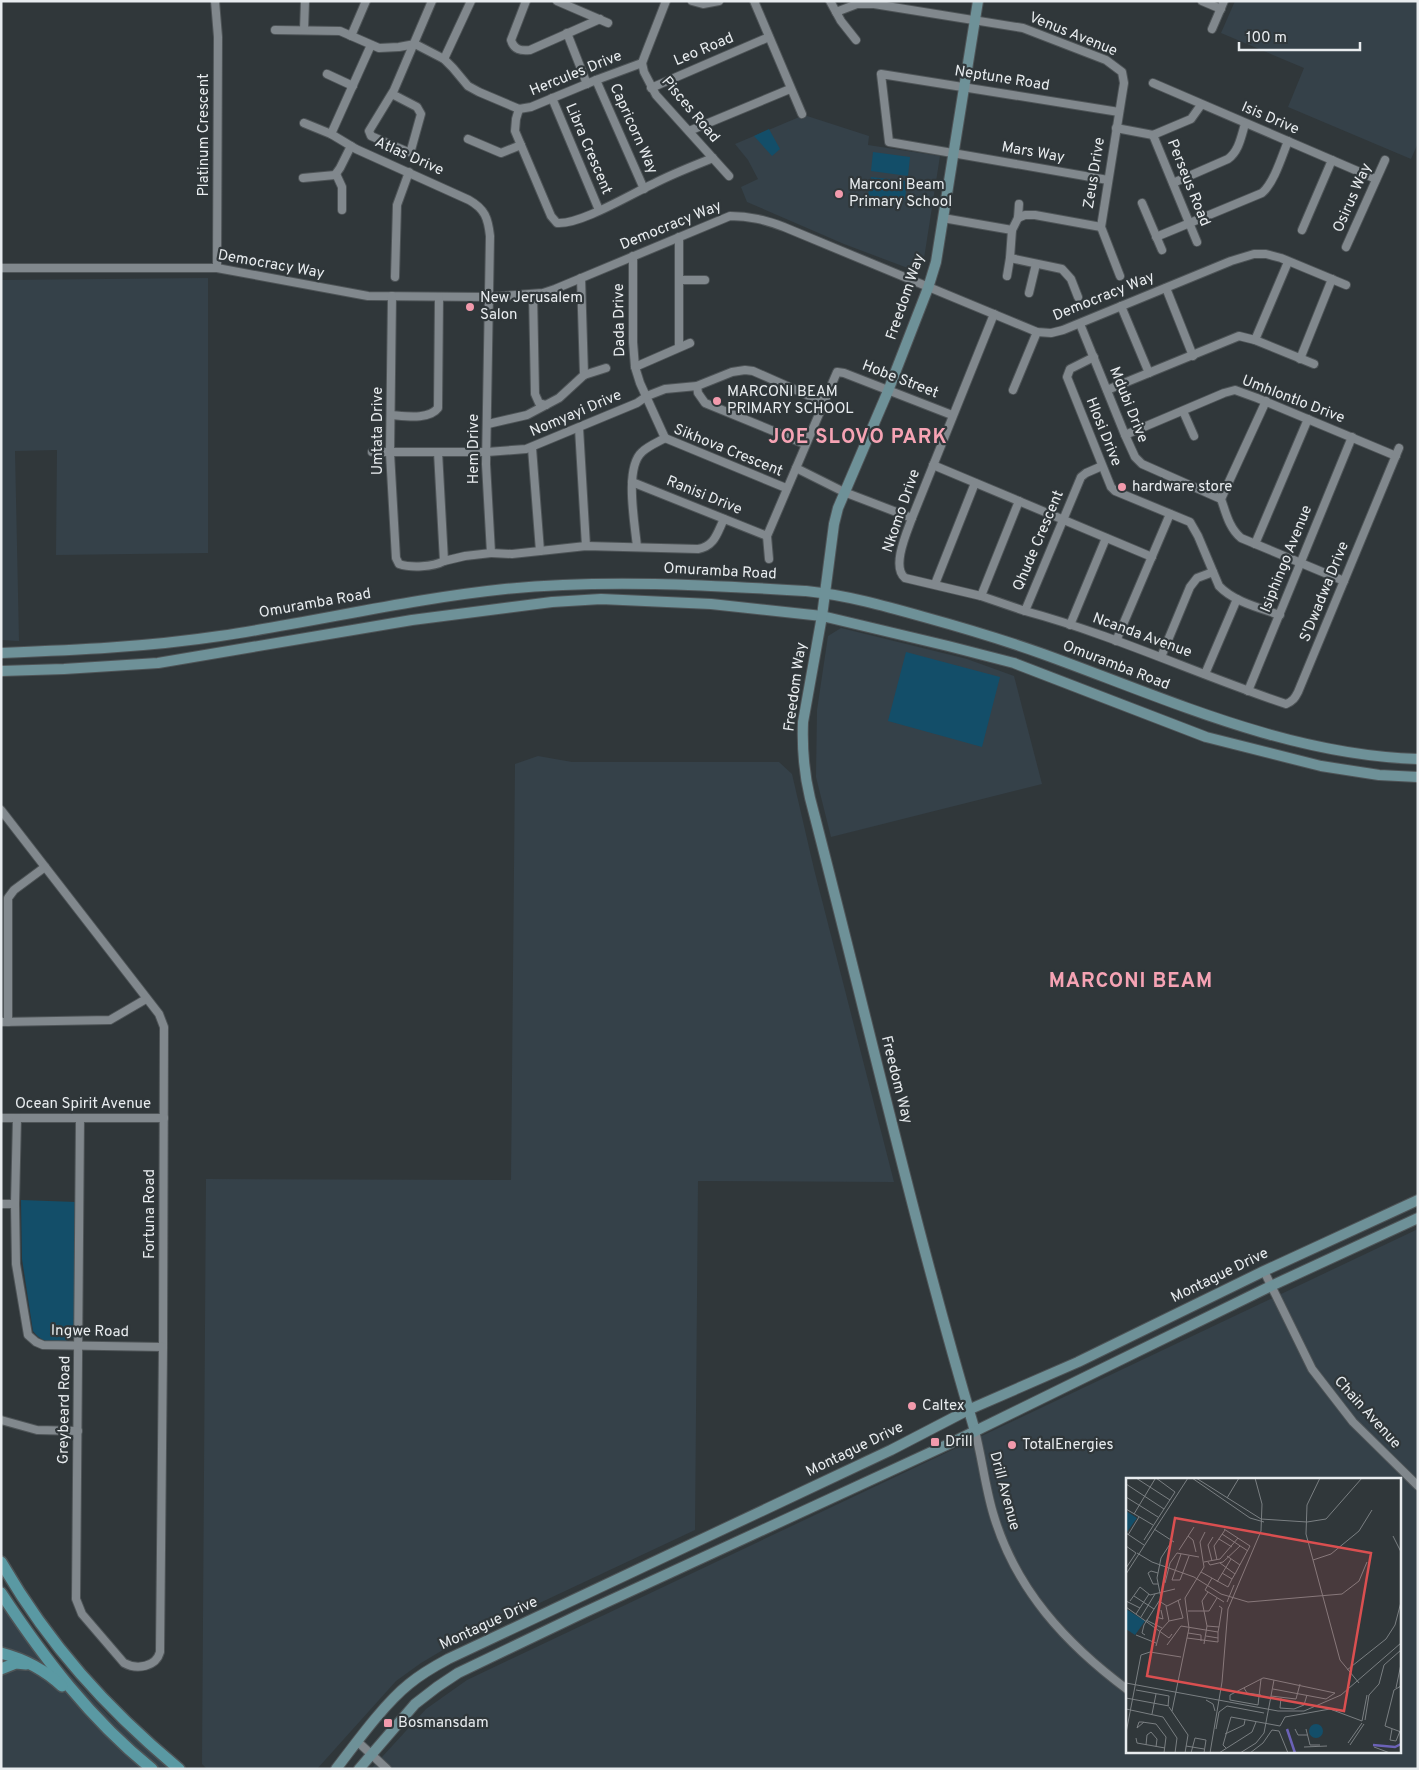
<svg xmlns="http://www.w3.org/2000/svg" width="1419" height="1770" viewBox="0 0 1419 1770" font-family="Overpass,sans-serif">
<style>
.built{fill:#354149;fill-rule:evenodd}
.green{fill:#134e69}
.lines{fill:none;stroke-linecap:round;stroke-linejoin:round}
.street-casing{stroke:#4e5457;stroke-width:10}
.secondary-casing{stroke:#4e5457;stroke-width:12}
.primary-casing{stroke:#4e5457;stroke-width:14}
.street{stroke:#81888d;stroke-width:8}
.secondary{stroke:#6e9198;stroke-width:10}
.primary{stroke:#5a99a3;stroke-width:11}
.poi-dot{fill:#f29aac;stroke:#30373a;stroke-width:2}
.labels{text-anchor:middle;dominant-baseline:central;stroke-width:4.5;stroke-linejoin:round;paint-order:stroke}
.street-label{font-size:15px;fill:#e8ecef;stroke:#30373a}
.poi-label{font-size:15px;fill:#e8ecef;stroke:#30373a;text-anchor:start}
.district-label{font-size:20px;font-weight:bold;letter-spacing:1px;fill:#f6a3b4;stroke:#30373a}
.inset-river{fill:none;stroke:#6b62b7;stroke-width:2.5}
.inset-road{fill:none;stroke:#7a7f82;stroke-width:1}
.view{fill:#da4f50;fill-opacity:0.15;stroke:#da4f50;stroke-width:2.5}
.inset-edge{fill:none;stroke:#e8ecef;stroke-width:2.5}
</style>
<rect width="100%" height="100%" fill="#30373a"/>
<!-- built -->
<g class="built">
<polygon points="1235,1 1418,1 1418,143 1411,159 1288,107 1304,68 1221,33"/>
<polygon points="804,115 869,136 868,145 940,156 923,265 913,270 844,244 747,202 741,187 758,179 748,160 735,144"/>
<polygon points="208,278 208,553 56,555 57,450 15,451 19,641 1,640 1,280"/>
<polygon points="841,628 967,659 1014,676 1042,784 831,837 816,777 817,710 828,636"/>
<polygon points="538,756 572,762 779,762 792,774 814,869 894,1182 698,1181 695,1530 531,1607 522,1604 489,1620 485,1629 453,1644 421,1663 396,1681 317,1769 207,1769 202,1764 206,1179 511,1180 515,764"/>
<path d="M1418,1229V1769H371L426,1709L467,1680ZM1128,1479H1400V1751H1128Z"/>
<polygon points="1,1581 45,1648 109,1716 170,1769 1,1769"/>
</g>
<!-- green -->
<g class="green">
<polygon points="769,129 780,149 772,156 754,136"/>
<polygon points="873,152 910,157 908,176 871,171"/>
<polygon points="871,177 907,181 905,200 868,196"/>
<polygon points="906,652 1000,677 982,747 888,721"/>
<path d="M21,1200L76,1202L75,1336C62,1347 43,1345 33,1331L22,1259Z"/>
</g>
<g class="lines">
<defs>
<g id="street">
<polyline points="215,1 218,37 217,268"/>
<path d="M526,1L511,40C514,50 521,51 530,50L600,19"/>
<polyline points="557,1 608,23"/>
<polyline points="666,1 645,55 642,63 644,72 656,95 729,176"/>
<polyline points="692,1 703,4 719,1"/>
<polyline points="754,1 802,114"/>
<polyline points="830,1 841,21 856,40"/>
<polyline points="1202,1 1221,9"/>
<polyline points="836,12 857,4 874,4 1023,28 1106,60 1122,72 1124,83 1101,227 1120,276"/>
<polyline points="1212,29 1224,1"/>
<polyline points="275,30 340,31 379,48 399,47 415,44 444,59 453,68 468,86 479,92 519,109 531,107 596,80 642,63"/>
<polyline points="304,30 305,1"/>
<polyline points="567,33 587,84"/>
<polyline points="351,36 366,1"/>
<polyline points="444,59 471,1"/>
<polyline points="327,74 353,86"/>
<polyline points="596,80 644,189"/>
<polyline points="1153,83 1376,179"/>
<polyline points="651,88 769,37"/>
<polyline points="392,94 417,107 421,114 411,150 408,152 371,136 369,131 394,90 432,1"/>
<polyline points="552,98 599,210"/>
<path d="M519,109L516,119L515,131L551,216L557,223C580,225 631,194 653,184C672,174 693,166 713,158"/>
<path d="M304,123L331,134L356,149L469,200C485,209 488,218 490,236L486,464L491,553L465,556L444,561"/>
<polyline points="1116,128 1153,135 1191,119 1201,105"/>
<polyline points="689,131 790,89"/>
<polyline points="331,134 371,45"/>
<polyline points="1153,135 1197,242"/>
<polyline points="468,139 501,153 521,145"/>
<polyline points="336,174 342,187 342,210"/>
<polyline points="303,178 335,175 340,168 351,146"/>
<polyline points="1108,180 889,142 881,74 1119,112"/>
<path d="M1173,183L1228,159C1239,151 1241,137 1245,124"/>
<polyline points="1142,203 1162,250"/>
<polyline points="943,218 1012,230"/>
<polyline points="1018,218 1025,215 1035,215 1101,227"/>
<polyline points="1302,230 1332,160"/>
<path d="M1156,237L1262,193C1274,183 1282,156 1288,141"/>
<polyline points="1346,247 1385,160"/>
<polyline points="633,256 633,342 635,367 640,383 665,438"/>
<polyline points="1010,258 1062,269 1071,279 1078,297"/>
<path d="M1,268H217L368,296L489,297L543,293L555,289L730,216C750,216 765,220 784,227L1037,332L1051,333L1063,330L1231,261L1254,254H1266L1281,258L1346,285"/>
<polyline points="1007,276 1010,258 1012,230 1018,218 1019,204"/>
<polyline points="395,277 397,205 409,172"/>
<polyline points="581,278 584,375"/>
<polyline points="680,280 705,280"/>
<polyline points="1166,288 1193,356"/>
<polyline points="1029,293 1036,264"/>
<polyline points="533,294 535,394 539,403 546,405"/>
<path d="M392,296L390,453L396,558L399,564C411,568 433,567 444,561L438,452"/>
<polyline points="1121,306 1149,373"/>
<path d="M1080,324L1125,435L1135,457L1142,464L1221,499C1226,513 1229,528 1241,538L1344,581"/>
<polyline points="1255,340 1288,262"/>
<polyline points="679,347 679,237"/>
<path d="M1094,357L1070,369L1067,377L1111,487L1115,491L1190,522L1198,536L1219,586C1234,602 1260,608 1280,615"/>
<polyline points="1300,359 1332,279"/>
<polyline points="635,367 690,343"/>
<polyline points="697,386 698,393 705,403 805,444"/>
<polyline points="1013,390 1037,332"/>
<polyline points="1107,390 1239,336 1255,340 1314,364"/>
<polyline points="1183,411 1194,436"/>
<path d="M391,415C405,416 429,420 438,408L439,297"/>
<polyline points="488,424 527,415 559,398 584,375 606,368"/>
<polyline points="579,428 586,546"/>
<polyline points="1125,435 1224,393 1235,390 1257,398 1396,456"/>
<polyline points="665,438 786,488"/>
<polyline points="372,452 487,452 526,449 637,403 647,396 665,389 697,386 732,372 745,370 753,371 823,402"/>
<polyline points="933,465 1152,557"/>
<polyline points="796,468 844,492 912,518"/>
<polyline points="632,482 767,536"/>
<polyline points="1221,499 1266,401"/>
<polyline points="1019,501 981,596 1025,611 1081,477 1086,473 1102,466"/>
<polyline points="1255,544 1308,419"/>
<path d="M637,547C635,524 624,468 642,452C648,446 658,442 665,438"/>
<path d="M540,551L586,546L698,549C715,546 717,533 724,519"/>
<polyline points="491,553 512,554 540,551 532,448"/>
<polyline points="769,559 767,536 837,372 844,373 952,415"/>
<polyline points="935,584 975,483"/>
<path d="M981,596L905,578C891,567 907,532 912,518L994,314"/>
<path d="M1025,611C1114,635 1199,675 1286,704C1293,701 1295,698 1298,692L1399,448"/>
<polyline points="1070,625 1106,538"/>
<polyline points="1116,641 1170,514"/>
<polyline points="1161,657 1190,587 1197,578 1213,572"/>
<polyline points="1205,674 1237,599"/>
<polyline points="1248,691 1352,437"/>
<path d="M1,810L159,1014L164,1027L163,1347L160,1652C156,1667 137,1670 124,1663L82,1614L76,1599L80,1118"/>
<polyline points="1,1022 110,1020 146,999"/>
<polyline points="8,1022 8,898 14,890 45,867"/>
<polyline points="1,1118 164,1118"/>
<polyline points="17,1118 15,1204 16,1264 28,1335 36,1342 43,1345 163,1347"/>
<polyline points="1,1204 15,1204"/>
<polyline points="1264,1271 1312,1369 1353,1422 1418,1486"/>
<polyline points="1,1420 37,1430 78,1431"/>
<path d="M975,1431C982,1458 985,1486 993,1513C1015,1589 1066,1644 1128,1690"/>
<polyline points="358,1742 387,1769"/>
</g>
<g id="secondary">
<path d="M1,653C75,650 147,647 220,636C315,622 409,599 505,589C605,579 705,585 806,591C846,595 885,606 924,617C964,628 1004,640 1043,654C1165,698 1286,755 1418,759"/>
<polyline points="1,671 64,669 158,663 412,620 552,602 601,599 711,604 822,616 948,646 1014,663 1206,737 1321,766 1379,775 1418,777"/>
<path d="M975,1431C913,1222 865,1009 810,798C804,773 802,748 803,722L822,616L834,524L838,508L888,391L928,288L936,262L978,1"/>
<path d="M336,1769C356,1743 384,1704 409,1684C421,1674 435,1666 448,1659L891,1450L968,1410L1078,1362L1264,1271L1418,1200"/>
<polyline points="359,1769 415,1704 437,1687 458,1673 583,1613 953,1442 1271,1286 1418,1218"/>
</g>
<g id="primary">
<path d="M1,1562C49,1645 106,1708 179,1769"/>
<path d="M1,1593C44,1658 91,1720 152,1769"/>
<path d="M1,1653C24,1659 45,1670 62,1686"/>
<polyline points="1,1669 16,1663 26,1664"/>
</g>
</defs>
<!-- street casing -->
<use href="#street" class="street-casing"/>
<!-- secondary casing -->
<use href="#secondary" class="secondary-casing"/>
<!-- primary casing -->
<use href="#primary" class="primary-casing"/>
<!-- street -->
<use href="#street" class="street"/>
<!-- secondary -->
<use href="#secondary" class="secondary"/>
<!-- primary -->
<use href="#primary" class="primary"/>
</g>
<!-- markers -->
<g class="poi-dot">
<circle cx="839" cy="194" r="5"/>
<circle cx="470" cy="307" r="5"/>
<circle cx="717" cy="401" r="5"/>
<circle cx="1122" cy="487" r="5"/>
<circle cx="912" cy="1406" r="5"/>
<rect x="930" y="1437" width="10" height="10" rx="2.5"/>
<circle cx="1012" cy="1445" r="5"/>
<rect x="383" y="1718" width="10" height="10" rx="2.5"/>
</g>
<g class="labels">
<!-- street labels -->
<g class="street-label">
<text transform="translate(1073 35) rotate(22)">Venus Avenue</text>
<text transform="translate(704 50) rotate(-23)">Leo Road</text>
<text transform="translate(576 74) rotate(-22)">Hercules Drive</text>
<text transform="translate(1002 79) rotate(9)">Neptune Road</text>
<text transform="translate(690 110) rotate(50)">Pisces Road</text>
<text transform="translate(1270 119) rotate(23)">Isis Drive</text>
<text transform="translate(633 129) rotate(66)">Capricorn Way</text>
<text transform="translate(204 135) rotate(-90)">Platinum Crescent</text>
<text transform="translate(588 149) rotate(67)">Libra Crescent</text>
<text transform="translate(1033 153) rotate(10)">Mars Way</text>
<text transform="translate(409 157) rotate(24)">Atlas Drive</text>
<text transform="translate(1095 173) rotate(-81)">Zeus Drive</text>
<text transform="translate(1188 183) rotate(68)">Perseus Road</text>
<text transform="translate(1353 198) rotate(-66)">Osirus Way</text>
<text transform="translate(671 226) rotate(-22)">Democracy Way</text>
<text transform="translate(271 265) rotate(10)">Democracy Way</text>
<text transform="translate(906 297) rotate(-71)">Freedom Way</text>
<text transform="translate(1104 297) rotate(-22)">Democracy Way</text>
<text transform="translate(620 320) rotate(-91)">Dada Drive</text>
<text transform="translate(900 380) rotate(21)">Hobe Street</text>
<text transform="translate(1293 400) rotate(21)">Umhlontlo Drive</text>
<text transform="translate(1128 405) rotate(68)">Mdubi Drive</text>
<text transform="translate(576 414) rotate(-23)">Nomyayi Drive</text>
<text transform="translate(378 431) rotate(-90)">Umtata Drive</text>
<text transform="translate(1103 432) rotate(68)">Hlosi Drive</text>
<text transform="translate(474 449) rotate(-90)">Hem Drive</text>
<text transform="translate(728 451) rotate(22)">Sikhova Crescent</text>
<text transform="translate(704 496) rotate(22)">Ranisi Drive</text>
<text transform="translate(902 511) rotate(-71)">Nkomo Drive</text>
<text transform="translate(1039 541) rotate(-67)">Qhude Crescent</text>
<text transform="translate(1287 559) rotate(-68)">Isiphingo Avenue</text>
<text transform="translate(720 572) rotate(3)">Omuramba Road</text>
<text transform="translate(1325 592) rotate(-68)">S'Dwadwa Drive</text>
<text transform="translate(315 604) rotate(-10)">Omuramba Road</text>
<text transform="translate(1142 636) rotate(20)">Ncanda Avenue</text>
<text transform="translate(1116 666) rotate(21)">Omuramba Road</text>
<text transform="translate(796 687) rotate(-82)">Freedom Way</text>
<text transform="translate(896 1080) rotate(76)">Freedom Way</text>
<text x="83" y="1104">Ocean Spirit Avenue</text>
<text transform="translate(150 1214) rotate(-90)">Fortuna Road</text>
<text transform="translate(1220 1276) rotate(-26)">Montague Drive</text>
<text transform="translate(90 1332) rotate(1)">Ingwe Road</text>
<text transform="translate(65 1410) rotate(-89)">Greybeard Road</text>
<text transform="translate(1367 1413) rotate(48)">Chain Avenue</text>
<text transform="translate(855 1450) rotate(-26)">Montague Drive</text>
<text transform="translate(1004 1491) rotate(75)">Drill Avenue</text>
<text transform="translate(489 1624) rotate(-25)">Montague Drive</text>
</g>
<!-- poi labels -->
<g class="poi-label">
<text x="849" y="185">Marconi Beam<tspan x="849" dy="17">Primary School</tspan></text>
<text x="480" y="298">New Jerusalem<tspan x="480" dy="17">Salon</tspan></text>
<text x="727" y="392">MARCONI BEAM<tspan x="727" dy="17">PRIMARY SCHOOL</tspan></text>
<text x="1132" y="487">hardware store</text>
<text x="922" y="1406">Caltex</text>
<text x="945" y="1442">Drill</text>
<text x="1022" y="1445">TotalEnergies</text>
<text x="398" y="1723">Bosmansdam</text>
</g>
<!-- district labels -->
<g class="district-label">
<text x="858" y="438">JOE SLOVO PARK</text>
<text x="1131" y="982">MARCONI BEAM</text>
</g>
</g>
<!-- overview -->
<g transform="translate(1126 1478)">
<rect width="275" height="275" fill="#30373a"/>
<path d="M0,33L11,40L1,54H0ZM0,131L19,143L9,157L0,151ZM183 253a7 7 0 1 1 14 0a7 7 0 1 1-14 0Z" fill="#134e69"/>
<path class="inset-river" d="M161,251L169,275M247,267L269,269L275,266"/>
<path class="inset-road" d="M10,0L44,22M66,0L124,40L138,44M70,0L135,41L181,44M194,0L181,27L180,56L214,182L233,205M0,6L38,31M0,19L32,39M101,20L113,0M0,31L27,47M8,36L29,1M181,44L200,41L236,0M28,51L48,64M98,51L124,68L109,96M0,55L18,67M96,56L122,73M2,57L13,39M62,58L67,62L70,74M267,58L275,74M93,61L106,69M18,62L49,14L30,0M0,68L10,75L0,90M53,72L68,49M11,75L26,84L68,99L95,116L122,124L216,116L233,103L241,84M55,76L46,102H54L63,78M101,78L114,87M91,82L88,68L99,52M187,82L205,76L233,53L246,32M86,83L82,67L87,59M78,84L94,81L112,60M82,84L84,87L97,84L114,68M94,85L109,96L106,101L96,95M75,94L102,109L106,101M32,95L25,93L22,95L27,106H32M0,96L62,0M86,100L79,112L98,124M91,104L105,81M39,105L44,85L51,75L73,79M8,118L28,131M0,123L14,130M4,123L14,109L24,117L49,111M33,123L41,128L55,121M101,124L108,107M0,129L43,160L46,156M62,133H83M83,133L91,120M10,136L23,116M15,139L29,116M30,139L37,141L35,132M20,142L36,150M43,143L57,140L52,122M81,148L93,149L92,154M93,149L96,130L93,128M62,155L75,157V163M10,157L30,165M19,157L16,155L18,147L35,120L31,100L35,80L46,63M61,160L92,164V160L80,158M78,166L81,148L76,123L82,114M41,167L55,148L92,154V160M30,168L34,153L43,143L40,128M221,192L260,161L269,147L275,124M135,201L132,227L104,222V217L137,200H138L209,215L200,221L147,211M0,205L152,233H178L215,217L275,165M275,208L268,212L259,248L275,254M118,210L121,215L135,217M270,210L275,186M10,212L43,218L42,228M145,218L170,221L174,206M0,220L43,228M155,220L154,230L168,231L178,227L181,217M80,222L87,226L89,233M43,229L62,257L59,275M0,231L37,239L51,260L49,275M46,233L63,150L59,120L78,89L74,64L79,54M26,236L30,216M239,242L243,217L253,206L258,187L275,172M236,243L241,217M18,244L11,250L13,244H16L30,246L40,259L38,275M90,251L93,234L101,228L138,235M169,251L172,257H181M180,251L184,267H194M266,251L264,262L270,263L274,253M0,255L15,177L24,174L55,179M99,256L118,247L119,242M10,260L11,265L39,270M222,265L236,245M20,267L21,257L25,254L31,261L30,269M224,267L238,246M60,268L78,271M178,269L201,268M248,269L264,275M100,270L97,267L105,239L154,248L159,239L204,231L236,243M65,275L69,260L80,262L78,275M84,275L96,204L102,131L135,53L136,26L129,0M93,275L126,254L130,244M114,275L130,265L138,255L148,202M124,275L137,265L146,252L153,253L162,275"/>
<path class="view" d="M49,40L245,75L218,233L21,198Z"/>
<rect width="275" height="275" class="inset-edge"/>
</g>
<!-- border -->
<rect width="1419" height="1770" fill="none" stroke="#e8ecef" stroke-width="5"/>
<!-- scale -->
<path d="M1239 42v8h121v-8" fill="none" stroke="#e8ecef" stroke-width="2.5"/>
<text x="1246" y="42" font-size="15" fill="#e8ecef" stroke="#30373a" stroke-width="4" paint-order="stroke">100 m</text>
</svg>
